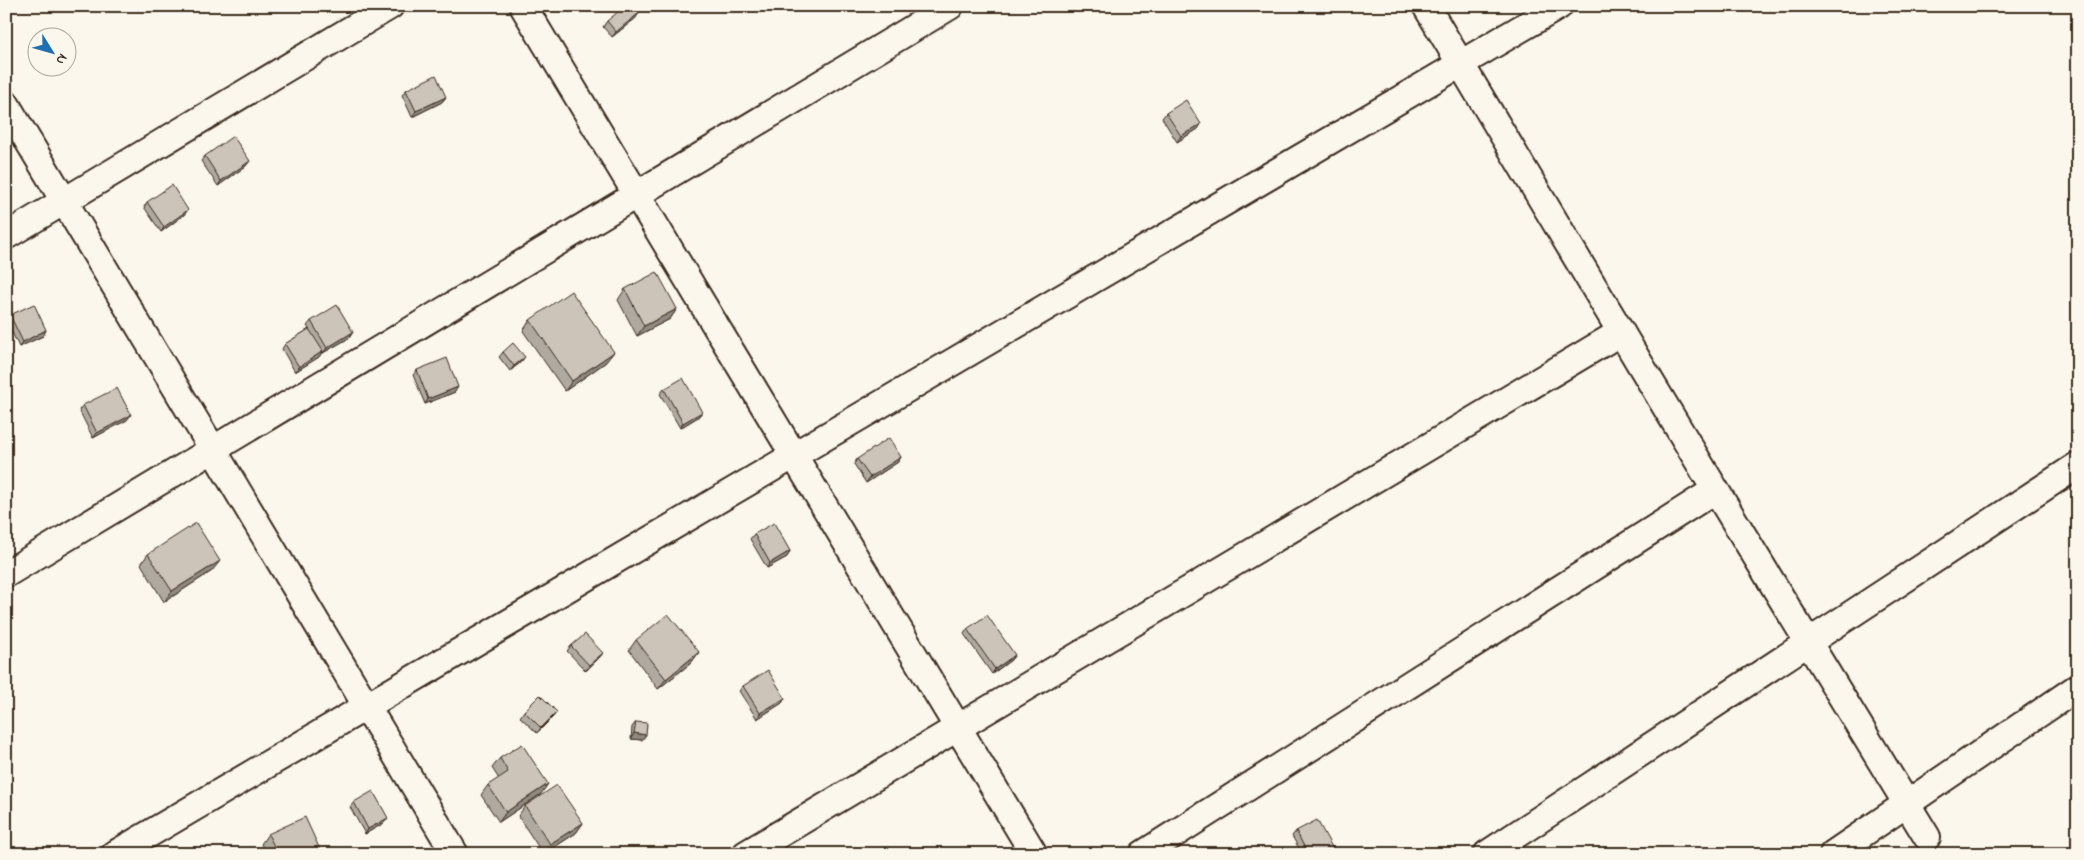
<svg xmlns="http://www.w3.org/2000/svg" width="2084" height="860" viewBox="0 0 2084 860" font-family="'Indie Flower',sans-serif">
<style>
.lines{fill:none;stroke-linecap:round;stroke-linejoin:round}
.street-casing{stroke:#3b2a1e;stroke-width:30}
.street{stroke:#fbf7ec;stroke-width:26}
.wall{fill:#afa99f;stroke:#3b2a1e}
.shaded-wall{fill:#8f8982;stroke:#3b2a1e}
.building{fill:#ccc4b9;stroke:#3b2a1e}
</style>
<rect width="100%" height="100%" fill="#fbf7ec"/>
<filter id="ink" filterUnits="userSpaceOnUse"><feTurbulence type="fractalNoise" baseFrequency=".02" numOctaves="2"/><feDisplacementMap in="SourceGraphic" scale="10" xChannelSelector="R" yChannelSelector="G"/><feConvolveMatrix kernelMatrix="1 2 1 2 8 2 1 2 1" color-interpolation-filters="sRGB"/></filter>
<g filter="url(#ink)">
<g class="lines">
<defs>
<g id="street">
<polyline points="523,6 1034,854"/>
<polyline points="1426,6 1707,476 1927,837"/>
<polyline points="6,104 455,854"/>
<polyline points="6,236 390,6"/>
<polyline points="6,574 950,6"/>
<polyline points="115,854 1559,6"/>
<polyline points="746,854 1621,332"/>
<polyline points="1143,854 1715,490"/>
<polyline points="1487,854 2078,465"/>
<polyline points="1833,854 2078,687"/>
</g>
</defs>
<!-- street casing -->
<use href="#street" class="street-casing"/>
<!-- street -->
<use href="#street" class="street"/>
</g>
<!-- wall -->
<g class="wall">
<polygon points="636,18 612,37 603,27 607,21"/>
<polygon points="406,90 446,97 442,102 412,117 402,95"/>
<polygon points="1166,113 1201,124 1198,129 1177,142 1162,118"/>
<polygon points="205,156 246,166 218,186 201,161"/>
<polygon points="147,202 184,215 161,232 144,207"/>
<polygon points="625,289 677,309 670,319 637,336 618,300"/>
<polygon points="10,315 46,330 43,336 19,347 6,320"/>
<polygon points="530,320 606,362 565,391 523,331"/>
<polygon points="311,321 353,332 349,338 323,353 322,352 319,357 295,372 282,349 285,344 309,329 307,326"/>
<polygon points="503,352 521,362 510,371 499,357"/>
<polygon points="417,370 455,392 425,404 413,375"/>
<polygon points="664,389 702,412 698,417 680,428 660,394"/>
<polygon points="83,405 127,420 93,438 79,410"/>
<polygon points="901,457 898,462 866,483 854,464 857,459"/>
<polygon points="754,534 790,551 787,557 767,568 750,539"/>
<polygon points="148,554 212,571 164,602 141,564"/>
<polygon points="967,629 1011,660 992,674 964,634"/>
<polygon points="636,640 699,652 691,663 658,689 629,650"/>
<polygon points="571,646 603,653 599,658 586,671 567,651"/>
<polygon points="743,686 785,698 782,703 757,719 739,691"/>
<polygon points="524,711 553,717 537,733 520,717"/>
<polygon points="636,722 642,740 631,739 632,727"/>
<polygon points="500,758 541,794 499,822 481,795 488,785 499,779 492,768"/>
<polygon points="354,802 384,823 365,834 350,807"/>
<polygon points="525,806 583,823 576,833 544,854 543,854 518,816"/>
<polygon points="1296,831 1329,854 1302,854 1292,836"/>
<polygon points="268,834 322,854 266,854 261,844"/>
</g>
<!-- shaded-wall -->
<g class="shaded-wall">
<polygon points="639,13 636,18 612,37 616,32"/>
<polygon points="446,97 442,102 412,117 416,111"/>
<polygon points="1201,124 1198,129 1177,142 1181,136"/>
<polygon points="250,161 246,166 218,186 221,181"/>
<polygon points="188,210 184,215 161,232 164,227"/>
<polygon points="677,309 670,319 637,336 644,326"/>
<polygon points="46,330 43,336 19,347 23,342"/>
<polygon points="353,332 349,338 323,353 327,348"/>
<polygon points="323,351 319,357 295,372 299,367"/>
<polygon points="614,352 606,362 565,391 572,381"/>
<polygon points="525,357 521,362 510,371 514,366"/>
<polygon points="458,387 455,392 425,404 428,399"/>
<polygon points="702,412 698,417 680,428 683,423"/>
<polygon points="131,415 127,420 93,438 97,433"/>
<polygon points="901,457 898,462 866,483 870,477"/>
<polygon points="790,551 787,557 767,568 770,563"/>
<polygon points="220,561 212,571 164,602 172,591"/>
<polygon points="699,652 691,663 658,689 666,679"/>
<polygon points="603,653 599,658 586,671 589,665"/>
<polygon points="1015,655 1011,660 992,674 995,669"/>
<polygon points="785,698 782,703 757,719 760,713"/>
<polygon points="557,712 553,717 537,733 541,728"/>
<polygon points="634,733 646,735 642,740 631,739"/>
<polygon points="548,784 541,794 499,822 506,812"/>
<polygon points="388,818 384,823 365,834 368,829"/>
<polygon points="583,823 576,833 544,854 550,844"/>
<polygon points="1333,849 1329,854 1323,854"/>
</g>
<!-- building -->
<g class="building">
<polygon points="625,6 634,6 639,13 616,32 607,21"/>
<polygon points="436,75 446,97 416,111 406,90"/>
<polygon points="1186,100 1201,124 1181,136 1166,113"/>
<polygon points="233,136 250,161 221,181 205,156"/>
<polygon points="172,185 188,210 164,227 147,202"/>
<polygon points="657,272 677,309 644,326 625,289"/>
<polygon points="571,291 614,352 572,381 530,320"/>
<polygon points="34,304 46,330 23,342 10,315"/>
<polygon points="337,305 353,332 327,348 311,321"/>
<polygon points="309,329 323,351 299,367 285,344"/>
<polygon points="513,343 525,357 514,366 503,352"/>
<polygon points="447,358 458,387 428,399 417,370"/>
<polygon points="683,378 702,412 683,423 664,389"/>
<polygon points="117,388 131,415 97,433 83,405"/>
<polygon points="889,438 901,457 870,477 857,459"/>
<polygon points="196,523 220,561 172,591 148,554"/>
<polygon points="774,523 790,551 770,563 754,534"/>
<polygon points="668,614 699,652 666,679 636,640"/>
<polygon points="987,615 1015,655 995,669 967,629"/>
<polygon points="585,634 603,653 589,665 571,646"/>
<polygon points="768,670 785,698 760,713 743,686"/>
<polygon points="540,695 557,712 541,728 524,711"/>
<polygon points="636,722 647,723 646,735 634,733"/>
<polygon points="522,744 548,784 506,812 488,785 508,772 500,758"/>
<polygon points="557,785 583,823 550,844 525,806"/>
<polygon points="373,791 388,818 368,829 354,802"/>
<polygon points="305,817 322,854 278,854 268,834"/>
<polygon points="1317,820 1333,849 1323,854 1308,854 1296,831"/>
</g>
</g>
<!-- margin -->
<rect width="2084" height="860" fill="none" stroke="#fbf7ec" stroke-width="25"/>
<rect x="12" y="12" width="2059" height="835" fill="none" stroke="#3b2a1e" stroke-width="2" filter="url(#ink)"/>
<!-- north arrow -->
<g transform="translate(52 52) rotate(127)"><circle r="24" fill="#fbf7ec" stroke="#aea59a"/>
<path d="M0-4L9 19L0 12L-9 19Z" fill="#1f6fb2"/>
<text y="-8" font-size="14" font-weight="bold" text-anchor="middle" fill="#3b2a1e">N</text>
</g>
</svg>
